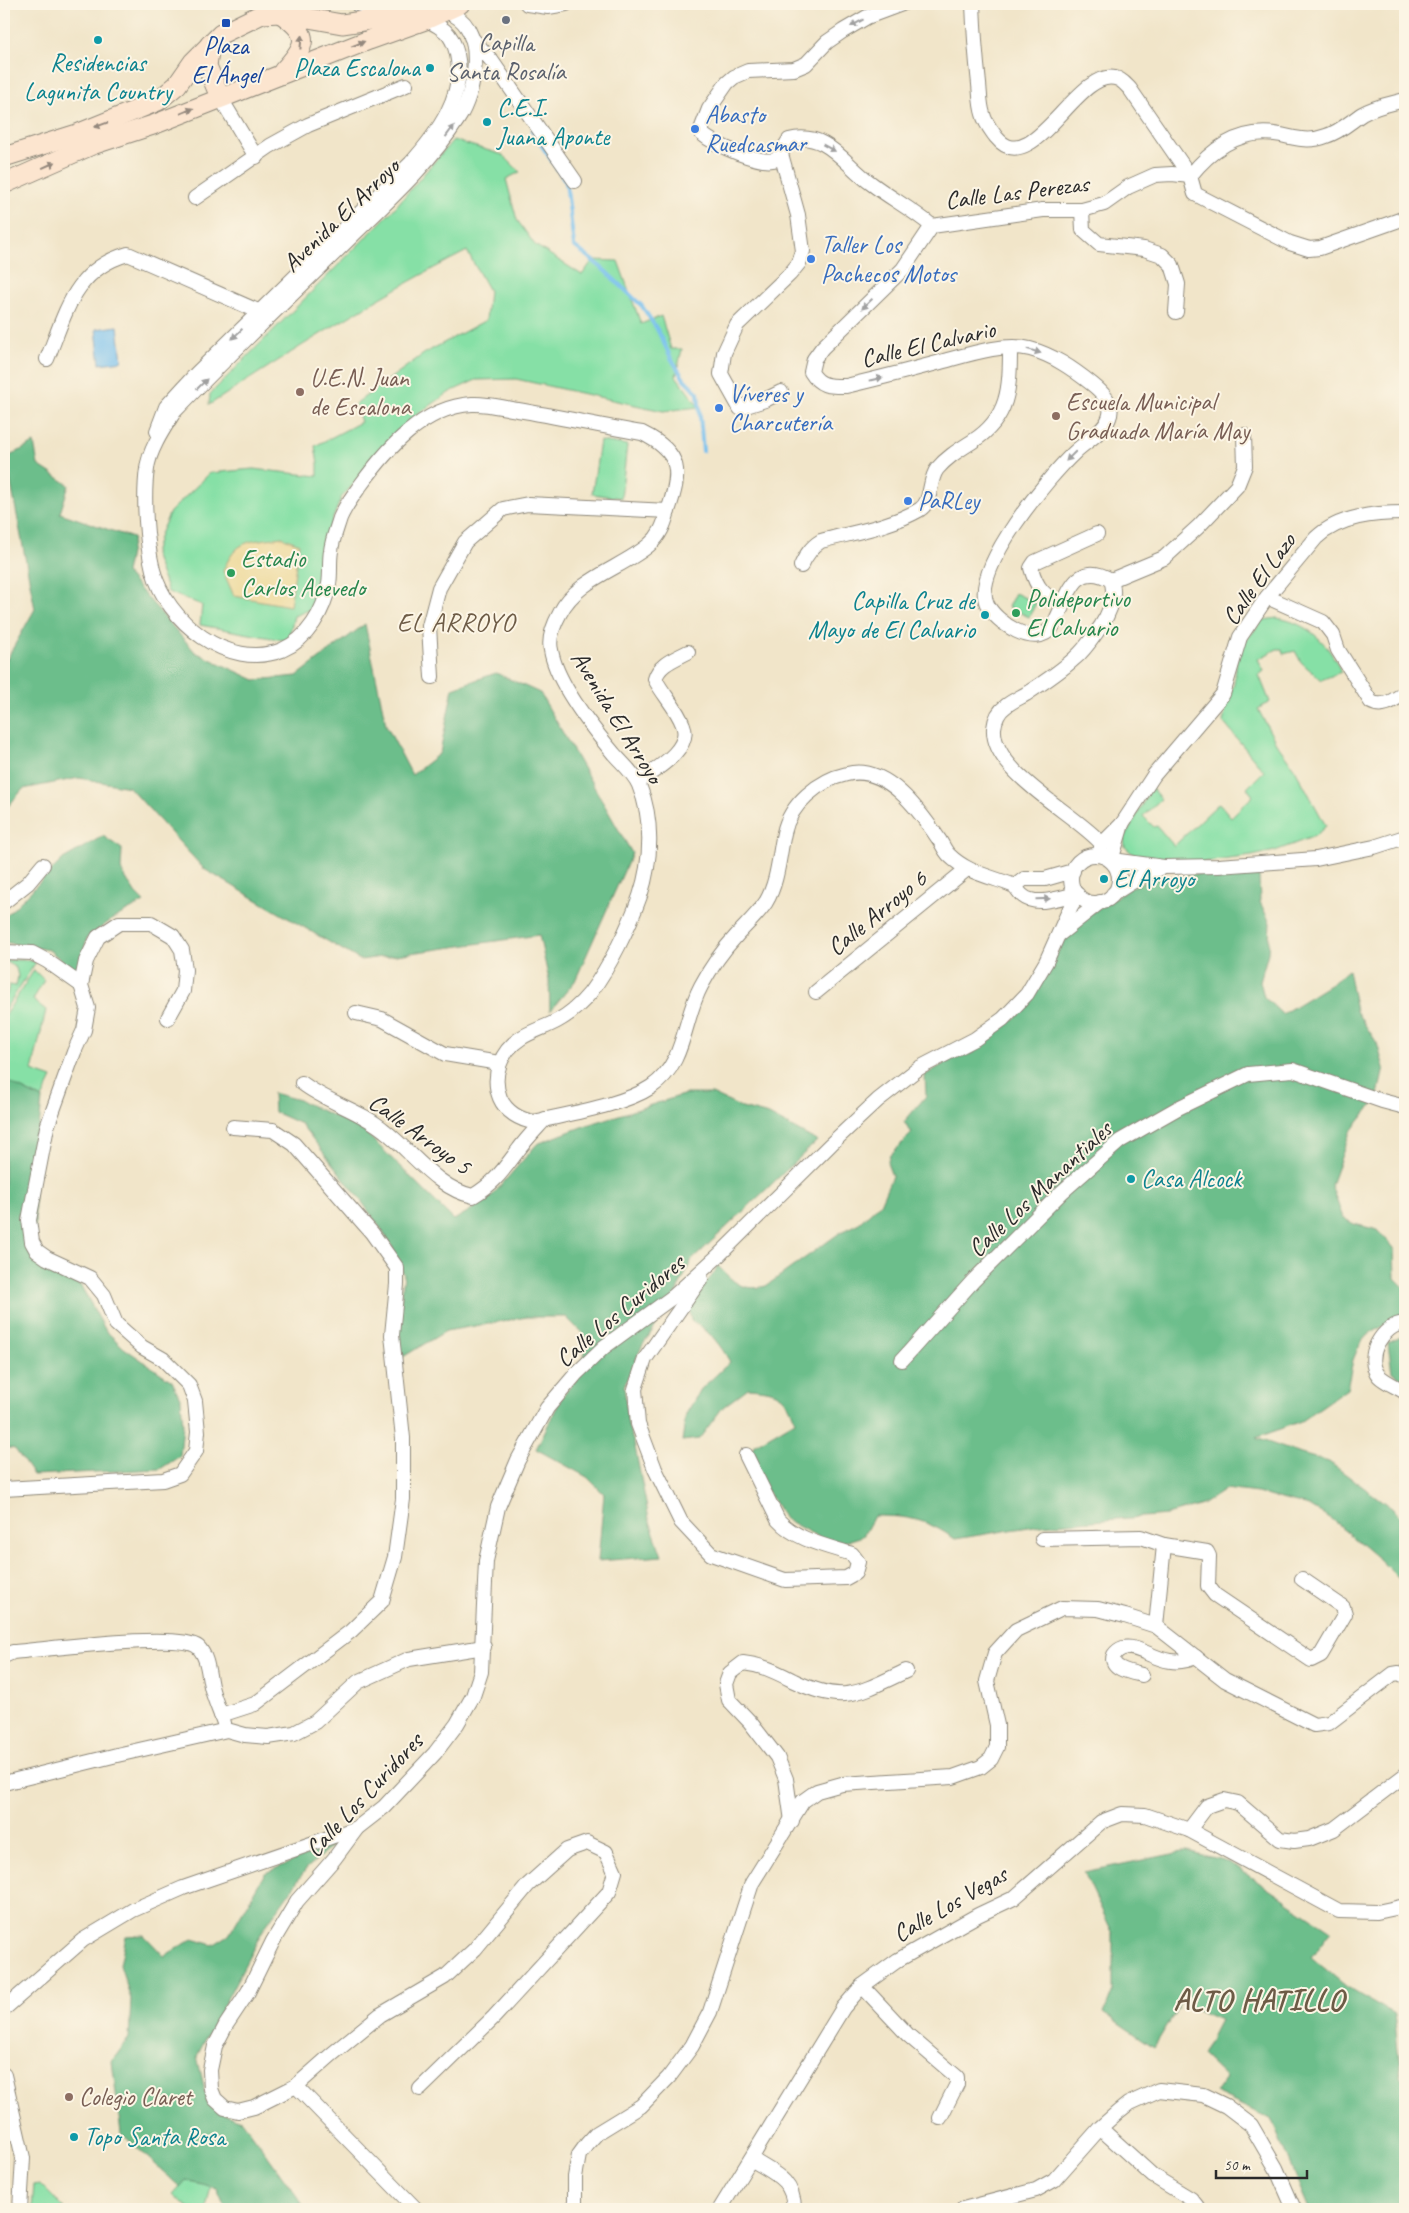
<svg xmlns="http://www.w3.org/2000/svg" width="1409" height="2213" viewBox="0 0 1409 2213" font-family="Caveat,sans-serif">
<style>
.green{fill:#86e0a6;stroke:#588668}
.forest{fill:#6cbe8b;stroke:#4c745b}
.sand{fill:#eeda9e;stroke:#8c8264}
.water{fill:#76c0ef;stroke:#50768d}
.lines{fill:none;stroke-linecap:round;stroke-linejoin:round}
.stream{stroke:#76c0ef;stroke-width:4}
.street-casing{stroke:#8e887a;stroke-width:16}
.secondary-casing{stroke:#8e887a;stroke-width:21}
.street{stroke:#fff;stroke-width:14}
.secondary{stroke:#fce5cf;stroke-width:19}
.oneway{fill:#a0a0a0}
.oneway2{fill:#94887d}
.worship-dot{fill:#6b7280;stroke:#fcf5e5;stroke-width:2}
.transit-dot{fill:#1a4fb4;stroke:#fcf5e5;stroke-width:2}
.culture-dot{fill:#0f9aa8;stroke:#fcf5e5;stroke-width:2}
.shop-dot{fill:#3f7fe0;stroke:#fcf5e5;stroke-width:2}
.education-dot{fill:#8d6e63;stroke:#fcf5e5;stroke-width:2}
.leisure-dot{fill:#2e9e5b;stroke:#fcf5e5;stroke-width:2}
.labels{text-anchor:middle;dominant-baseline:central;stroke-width:4;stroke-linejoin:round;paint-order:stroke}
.worship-label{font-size:25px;fill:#5b616d;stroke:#fcf5e5}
.transit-label{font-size:25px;fill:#164399;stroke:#fcf5e5}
.culture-label{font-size:25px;fill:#0d838f;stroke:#fcf5e5;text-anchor:start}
.shop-label{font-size:25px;fill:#366cbe;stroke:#fcf5e5;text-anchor:start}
.street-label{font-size:25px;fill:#2b2b2b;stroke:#fcf5e5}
.education-label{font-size:25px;fill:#785e54;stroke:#fcf5e5;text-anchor:start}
.leisure-label{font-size:25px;fill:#27864d;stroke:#fcf5e5;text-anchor:start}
.neighbourhood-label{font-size:26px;letter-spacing:1px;fill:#6d5b46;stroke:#fcf5e5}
.district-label{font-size:30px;font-weight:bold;letter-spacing:1px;fill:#6d5b46;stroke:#fcf5e5}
</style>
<rect width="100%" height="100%" fill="#fcf5e5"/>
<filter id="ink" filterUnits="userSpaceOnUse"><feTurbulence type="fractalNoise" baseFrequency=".02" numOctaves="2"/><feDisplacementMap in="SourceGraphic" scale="10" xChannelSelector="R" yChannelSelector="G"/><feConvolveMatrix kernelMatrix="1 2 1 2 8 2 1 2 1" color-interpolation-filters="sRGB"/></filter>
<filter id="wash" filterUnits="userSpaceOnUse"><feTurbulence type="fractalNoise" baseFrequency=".0096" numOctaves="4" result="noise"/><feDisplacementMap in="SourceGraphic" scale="20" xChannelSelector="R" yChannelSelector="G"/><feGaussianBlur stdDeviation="1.12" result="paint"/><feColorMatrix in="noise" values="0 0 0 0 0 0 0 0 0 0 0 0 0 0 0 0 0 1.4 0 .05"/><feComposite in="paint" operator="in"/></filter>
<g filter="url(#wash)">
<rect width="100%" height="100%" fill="#f1e5c9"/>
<!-- green -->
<g class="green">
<path d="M453,140L503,155L520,172L506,179L517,220L535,245L582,275L593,260L618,261L641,324L661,316L671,349H682L676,376L699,407L663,411L516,379L476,380L450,392L414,417L341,498L320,551L323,584L314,608L294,616L288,641L200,625L202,605L168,592L154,554L160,534L170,512L210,473L253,469L318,476V463L315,446L361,422L355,404L425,353L486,320L489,291L467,251C377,296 293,351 209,405L210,394L392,211Z"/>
<polygon points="600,441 627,445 621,498 592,494"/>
<polygon points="1015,593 1036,603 1029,617 1008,607"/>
<path d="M1277,618C1308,623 1329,643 1341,672L1321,680L1301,662L1295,651L1283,654L1282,649H1277L1258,659L1264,671L1259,675L1270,702L1258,709L1276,743L1295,769L1326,826L1315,836L1275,851L1252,856L1214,861L1187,863L1149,859L1133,854L1125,847L1124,839L1151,788L1161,799L1143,816L1154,827L1157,826L1174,846L1219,803L1231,817L1253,796L1247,788L1264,771L1223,722L1226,706L1234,684L1238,650L1263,620Z"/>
<polygon points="4,960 26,960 36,962 4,1011 4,994 7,995 9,985 16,986 18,976 16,968"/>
<polygon points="34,970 44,980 33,1000 46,1010 32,1071 52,1078 42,1099 4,1080 4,1017"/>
<polygon points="186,2180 211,2186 206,2209 190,2209 173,2194"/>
<polygon points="40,2184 65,2209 32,2209 34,2185"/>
</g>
<!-- forest -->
<g class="forest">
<polygon points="34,443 38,465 69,485 60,513 133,538 126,573 195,652 255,680 297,676 365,624 386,725 412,775 440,753 453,688 496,673 540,693 632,853 575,981 550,1011 549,980 539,935 360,960 204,869 129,787 79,778 23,789 4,811 4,664 35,609 6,458"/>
<polygon points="103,836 122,849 121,870 135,893 144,902 114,918 87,938 78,974 49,950 4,942 4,918 63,859"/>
<path d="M1222,871L1259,876L1260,902L1270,923L1268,953L1260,981L1264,997L1282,1014L1333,983L1348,970L1356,1011L1377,1043L1384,1068L1377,1099L1350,1132L1331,1185L1343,1218L1354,1224L1378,1230L1394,1248L1395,1278L1405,1288V1316L1401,1315L1362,1339L1353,1360L1347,1389L1301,1421L1256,1438L1301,1454L1329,1462L1393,1509L1405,1521V1585L1379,1559L1332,1519L1309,1506L1257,1493L1226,1489L1202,1505L1167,1515L1041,1525L955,1539C925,1519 910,1516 874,1516L863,1536L841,1543L824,1540L785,1519L748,1461L754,1445L795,1421C786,1392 776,1390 748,1388L723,1407L699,1439L682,1441L686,1414L701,1389L730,1362C720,1344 709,1330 691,1321L689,1309C696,1302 699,1294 704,1285C709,1278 716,1274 717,1265C734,1282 741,1292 766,1286L841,1232L859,1223L880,1204L892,1176L887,1163L890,1155L912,1133L904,1122L926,1096L925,1075L998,1032L1028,1007L1066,937L1091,913L1130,888L1150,879Z"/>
<polygon points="4,1080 42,1099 34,1175 36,1258 81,1286 106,1331 124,1348 172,1381 181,1400 183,1425 180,1456 160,1469 33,1475 15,1449 4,1447"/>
<polygon points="273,1093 299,1100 363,1130 454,1220 489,1199 537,1144 584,1126 686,1094 712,1094 742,1108 769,1115 817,1141 691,1261 673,1300 642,1346 624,1386 628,1425 635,1447 649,1519 662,1556 598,1561 604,1494 587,1477 536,1449 562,1397 583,1371 586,1337 566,1317 527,1317 446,1331 391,1364 400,1313 404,1275 390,1242 360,1199 301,1124 274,1112"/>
<polygon points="1405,1335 1405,1380 1392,1372 1388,1343"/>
<polygon points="334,1844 306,1869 263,1930 197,2056 205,2091 221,2113 242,2120 306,2209 226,2209 217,2188 186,2180 180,2187 121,2133 112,2061 129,2038 131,1999 120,1965 126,1936 144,1935 164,1956 193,1939 213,1945 229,1935 265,1873"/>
<polygon points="1187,1851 1227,1861 1331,1931 1311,1957 1347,1987 1394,2014 1401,2077 1405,2080 1405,2209 1309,2209 1271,2119 1215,2093 1226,2078 1202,2055 1220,2020 1181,2003 1154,2047 1104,2013 1113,1990 1113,1934 1084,1872"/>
</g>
<!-- sand -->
<path class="sand" d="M282,537L299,544L290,606L234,596L223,571C237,538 249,542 282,537Z"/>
<!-- water -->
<polygon class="water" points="118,326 122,361 100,364 96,329"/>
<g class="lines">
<!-- stream -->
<polyline class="stream" points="532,131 566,182 574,246 602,268 642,306 658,331 671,358 684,379 698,393 703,451"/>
</g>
</g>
<g filter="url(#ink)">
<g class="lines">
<defs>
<g id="street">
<polyline points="527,4 548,7 566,4"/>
<path d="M902,4L867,17L843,31L827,42L806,64L794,69L748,71L734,77L727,83L709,109L702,127V134C715,145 762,166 777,159L789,140C828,130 845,166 872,184C892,199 913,210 932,226"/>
<path d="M973,4C974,31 976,57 979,84C980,94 980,105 983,114C985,123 991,130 996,137C1032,182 1077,68 1115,78C1122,79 1126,85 1130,89L1190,176L1195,194L1290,243L1309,249L1320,248L1405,218"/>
<path d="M440,11C445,12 450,12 454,15C487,33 475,93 458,119C429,164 390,199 352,236C292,295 231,352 174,412C164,428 149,450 147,469C143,497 146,542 153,570C166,621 228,671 282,650C308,639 324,611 329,584C331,573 329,562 331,551C332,540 337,528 340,518C345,506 353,496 360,486C387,449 423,407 472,404C488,403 503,408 518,410C560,417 601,426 642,433C683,453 681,473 668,511C664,525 660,536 649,545C622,568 577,579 560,613C554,624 548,638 551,650C556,682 593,729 614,754C622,763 634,773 639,785C653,819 652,860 640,896C629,927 610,966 590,993C581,1004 570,1014 557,1021C546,1027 532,1031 521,1038C501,1051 491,1075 500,1098C506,1112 520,1120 534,1122C568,1114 624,1105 651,1087C686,1064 683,1019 701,986C711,967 723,950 737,935C747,924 758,914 766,902C778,882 779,856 784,833C790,804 819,780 847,774C886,764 919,810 938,838C942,843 944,850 949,855C967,873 990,876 1012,885C1018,887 1018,893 1023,896C1036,907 1062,897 1077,894"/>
<polyline points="471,37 491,60 575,181"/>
<polyline points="220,97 256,157"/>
<path d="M1190,176C1213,147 1243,127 1281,135C1297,139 1311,142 1326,136C1340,132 1350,122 1362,114C1376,106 1390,104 1405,100"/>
<polyline points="195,198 270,146 308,125 406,85"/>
<polyline points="1082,210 1083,230 1099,244 1144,249 1162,255 1172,265 1178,284 1176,312"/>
<path d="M932,226L903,269L822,348L814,359L811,372C820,387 830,386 846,386C876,379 907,371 937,363C964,356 1002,342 1030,349C1053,355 1073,369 1092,384C1102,392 1115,404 1109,418C1104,432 1085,442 1075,452C1050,475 970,570 987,604C995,622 1036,650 1052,627C1066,607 1071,556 1111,580C1117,596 1110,612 1101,626C1093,637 1085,650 1075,658C1060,672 1043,683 1026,694C1019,698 1012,701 1006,706C999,711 995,719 994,728C991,772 1075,813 1102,844"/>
<polyline points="932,226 1043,210 1082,210 1104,204 1128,187 1155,175 1172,174 1190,176"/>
<path d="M47,359C66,313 74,269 128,254L267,315"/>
<polyline points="781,392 765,400 740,408 721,374 724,353 737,325 790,274 799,263 803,251 798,215 781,154"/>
<path d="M157,431L166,407L197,373L411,163C437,134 466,95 457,54C455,46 451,36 445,31C421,11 386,11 357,4"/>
<path d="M801,566C806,555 811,547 821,541C855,532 889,527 919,510C933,502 928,481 937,469C947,457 959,450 973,441C1009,418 1010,388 1010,348"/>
<polyline points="1111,580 1164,558 1198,527 1237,486 1245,466 1244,435"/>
<path d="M1267,597L1323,622L1333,635L1338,650L1371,702C1383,709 1395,699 1405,693"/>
<path d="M1063,602C1044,599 1036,586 1031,568L1035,562L1097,534"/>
<polyline points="432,677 429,626 439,588 465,542 503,509 528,504 668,511"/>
<path d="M638,782C653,771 693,749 683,725C677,708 663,695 655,679C659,664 675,659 688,652"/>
<path d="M1099,855L1102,844L1122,824L1154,775L1223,694L1240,637L1267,597L1316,538C1339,516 1375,513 1405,513"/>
<circle cx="1095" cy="879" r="24"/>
<polyline points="1111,861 1122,824"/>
<polyline points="1113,862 1120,861 1164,867 1218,866 1316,859 1374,847 1405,837"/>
<polyline points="1015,886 1024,879 1045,879 1073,871"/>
<polyline points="1113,894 1140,877 1163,867"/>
<polyline points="4,902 28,883 43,865"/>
<polyline points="1061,933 1100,902"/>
<polyline points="4,952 32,953 47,961 81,985"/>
<polyline points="816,992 967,869"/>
<polyline points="356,1013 382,1019 445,1054 499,1063"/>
<path d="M302,1083C328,1103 360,1110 385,1131C412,1152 438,1189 473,1196C496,1182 503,1170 519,1149C527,1138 536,1129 545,1119"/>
<path d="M701,1279L645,1359L635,1389L638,1424L655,1469L681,1522L711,1554L785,1580L846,1578L855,1573L858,1562L852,1554C827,1546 796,1540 778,1520L746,1455"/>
<path d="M1405,1323C1383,1324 1363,1357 1379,1376C1385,1382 1397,1387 1405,1392"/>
<polyline points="902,1360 973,1281 1062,1192 1120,1141 1178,1108 1248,1074 1293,1070 1382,1101 1405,1107"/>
<polyline points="4,1489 163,1480 180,1474 196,1451 198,1432 195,1401 189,1385 163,1359 142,1347 116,1324 104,1295 90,1278 47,1258 37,1251 32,1242 29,1220 47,1127 74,1052 84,1030 88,1008 81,985 86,961 98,937 119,923 151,923 173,936 182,950 185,970 183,991 168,1018"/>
<polyline points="1042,1539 1141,1537 1164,1545 1156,1626"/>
<polyline points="1164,1545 1207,1552 1209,1556 1208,1586 1215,1595 1311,1660 1321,1655 1345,1614 1343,1607 1302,1579"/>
<path d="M4,1656L13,1652C43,1650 180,1631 198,1647C209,1658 208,1677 212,1690C215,1701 220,1712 224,1723"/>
<path d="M1142,1675C1134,1673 1108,1669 1114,1655C1116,1652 1120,1649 1123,1648C1144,1644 1163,1672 1196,1657"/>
<polyline points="221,1715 255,1704 351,1631 382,1601 395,1557 403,1499 403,1438 392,1335 397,1284 397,1268 372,1233 294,1144 273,1130 233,1127"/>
<polyline points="4,1783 117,1755 227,1730 245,1735 268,1737 294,1733 315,1722 358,1682 409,1659 484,1647"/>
<path d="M792,1821L786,1779L777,1757L750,1722L729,1700L726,1684L730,1673L743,1663C763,1665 776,1672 794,1681C844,1705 859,1693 906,1671"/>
<polyline points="1189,1830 1207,1806 1224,1800 1238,1803 1280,1839 1294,1841 1309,1839 1334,1829 1405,1775"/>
<polyline points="862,1986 908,2035 957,2077 957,2084 940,2118"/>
<polyline points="4,2009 83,1940 133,1910 183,1888 357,1828"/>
<polyline points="4,2075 23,2158 20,2209"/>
<polyline points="296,2086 416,2209"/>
<polyline points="420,2089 494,2017 609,1892 615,1872 606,1852 587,1843 567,1850 528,1885 475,1949 445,1977 380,2015 331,2055 296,2086 254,2107 238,2111 225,2108 215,2099 211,2089 210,2070 215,2046 226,2025 248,1992 273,1941 297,1901 334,1859 357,1828 384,1807 435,1753 457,1724 473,1696 481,1672 486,1561 498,1507 518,1460 547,1408 576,1374 604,1347 674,1296 718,1256 831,1144 878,1100 919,1068 975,1039 1003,1019 1027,994 1046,962 1071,906 1078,895"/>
<polyline points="1100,2128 1153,2176 1191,2199 1199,2209"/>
<path d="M751,2159C773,2173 794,2179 794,2209"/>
<polyline points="575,2209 575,2177 579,2155 587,2144 597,2133 641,2106 669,2077 692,2046 710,2012 752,1883 803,1801 817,1791 842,1784 953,1777 981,1767 991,1759 997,1747 997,1725 987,1681 995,1653 1016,1630 1062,1608 1098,1609 1125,1616 1156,1626 1225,1680 1314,1725 1329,1723 1393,1674 1399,1673 1405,1676"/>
<polyline points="720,2209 843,2008 862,1986 898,1960 978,1915 1014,1898 1101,1822 1122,1814 1145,1815 1189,1830 1339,1911 1377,1912 1405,1906"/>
<polyline points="963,2209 1036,2190 1054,2180 1100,2128 1118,2112 1128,2104 1159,2090 1203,2095 1226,2106 1251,2125 1276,2168 1294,2209"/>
</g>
<g id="secondary">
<path d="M280,13C312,35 307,45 283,71"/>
<polyline points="210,44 207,66 220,97"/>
<polyline points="4,157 77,134 158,101 177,85 193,62 221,34 262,14 280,13 342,24 390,17 423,4"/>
<polyline points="4,184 92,145 153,125 369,40 425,20 460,4"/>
</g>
</defs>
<!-- street casing -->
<use href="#street" class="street-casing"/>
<!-- secondary casing -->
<use href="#secondary" class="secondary-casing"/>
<!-- street -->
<use href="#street" class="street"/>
<!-- secondary -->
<use href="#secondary" class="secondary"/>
</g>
<!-- one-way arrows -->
<defs><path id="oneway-solid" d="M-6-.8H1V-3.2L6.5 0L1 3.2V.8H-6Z" transform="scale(1.25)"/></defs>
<g class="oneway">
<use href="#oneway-solid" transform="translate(857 23) rotate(151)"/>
<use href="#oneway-solid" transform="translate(450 131) rotate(-54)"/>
<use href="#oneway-solid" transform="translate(829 148) rotate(28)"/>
<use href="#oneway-solid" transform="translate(867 304) rotate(136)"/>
<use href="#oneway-solid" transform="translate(237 334) rotate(136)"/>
<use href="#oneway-solid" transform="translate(1034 351) rotate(17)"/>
<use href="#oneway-solid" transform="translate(876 379) rotate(-14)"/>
<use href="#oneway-solid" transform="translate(202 384) rotate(-45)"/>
<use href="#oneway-solid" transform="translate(1071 456) rotate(135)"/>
<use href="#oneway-solid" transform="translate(1043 899) rotate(-1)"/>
</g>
<g class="oneway2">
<use href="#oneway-solid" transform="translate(301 42) rotate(-85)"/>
<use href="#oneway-solid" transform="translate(358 44) rotate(-21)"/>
<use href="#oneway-solid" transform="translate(187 111) rotate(-22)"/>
<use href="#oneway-solid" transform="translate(101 125) rotate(160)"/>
<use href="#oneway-solid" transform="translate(49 165) rotate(-24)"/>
</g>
</g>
<!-- markers -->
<circle class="worship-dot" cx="506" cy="20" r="5"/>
<rect class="transit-dot" x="221" y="18" width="10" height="10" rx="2.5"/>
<g class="culture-dot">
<circle cx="98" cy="40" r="5"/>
<circle cx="430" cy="68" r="5"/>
<circle cx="487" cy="122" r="5"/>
<circle cx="985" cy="615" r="5"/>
<circle cx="1104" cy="879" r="5"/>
<circle cx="1131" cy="1179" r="5"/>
<circle cx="74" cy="2137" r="5"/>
</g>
<g class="shop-dot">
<circle cx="695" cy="129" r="5"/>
<circle cx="811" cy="259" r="5"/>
<circle cx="719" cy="408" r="5"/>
<circle cx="908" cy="501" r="5"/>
</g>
<g class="education-dot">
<circle cx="300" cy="392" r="5"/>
<circle cx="1056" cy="416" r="5"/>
<circle cx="69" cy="2097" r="5"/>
</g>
<g class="leisure-dot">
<circle cx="231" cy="573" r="5"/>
<circle cx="1016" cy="613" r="5"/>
</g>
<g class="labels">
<!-- worship labels -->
<g class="worship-label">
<text x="506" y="43">Capilla<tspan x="506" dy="29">Santa Rosalía</tspan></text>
</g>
<!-- transit labels -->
<g class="transit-label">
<text x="226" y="46">Plaza<tspan x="226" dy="29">El Ángel</tspan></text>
</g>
<!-- culture labels -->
<g class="culture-label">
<text x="98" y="63" text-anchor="middle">Residencias<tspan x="98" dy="29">Lagunita Country</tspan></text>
<text x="420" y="68" text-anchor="end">Plaza Escalona</text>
<text x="497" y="108">C.E.I.<tspan x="497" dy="29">Juana Aponte</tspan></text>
<text x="975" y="601" text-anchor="end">Capilla Cruz de<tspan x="975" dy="29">Mayo de El Calvario</tspan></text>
<text x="1114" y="879">El Arroyo</text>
<text x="1141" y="1179">Casa Alcock</text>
<text x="84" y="2137">Topo Santa Rosa</text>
</g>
<!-- shop labels -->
<g class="shop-label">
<text x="705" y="115">Abasto<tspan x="705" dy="29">Ruedcasmar</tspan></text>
<text x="821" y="245">Taller Los<tspan x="821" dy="29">Pachecos Motos</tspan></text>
<text x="729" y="394">Víveres y<tspan x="729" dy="29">Charcutería</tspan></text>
<text x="918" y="501">PaRLey</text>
</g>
<!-- street labels -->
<g class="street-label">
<text transform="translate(1017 192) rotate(-7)">Calle Las Perezas</text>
<text transform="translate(341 215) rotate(-44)">Avenida El Arroyo</text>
<text transform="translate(928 344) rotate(-13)">Calle El Calvario</text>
<text transform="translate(1259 579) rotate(-54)">Calle El Lazo</text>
<text transform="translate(617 717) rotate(58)">Avenida El Arroyo</text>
<text transform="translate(877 913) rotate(-39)">Calle Arroyo 6</text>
<text transform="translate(420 1134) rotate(36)">Calle Arroyo 5</text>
<text transform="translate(1040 1189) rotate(-43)">Calle Los Manantiales</text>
<text transform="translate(620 1311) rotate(-40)">Calle Los Curidores</text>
<text transform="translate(364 1795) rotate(-47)">Calle Los Curidores</text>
<text transform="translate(950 1904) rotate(-30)">Calle Los Vegas</text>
</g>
<!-- education labels -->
<g class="education-label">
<text x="310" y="378">U.E.N. Juan<tspan x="310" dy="29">de Escalona</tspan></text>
<text x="1066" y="402">Escuela Municipal<tspan x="1066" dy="29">Graduada María May</tspan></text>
<text x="79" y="2097">Colegio Claret</text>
</g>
<!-- leisure labels -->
<g class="leisure-label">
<text x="241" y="559">Estadio<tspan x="241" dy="29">Carlos Acevedo</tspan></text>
<text x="1026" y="599">Polideportivo<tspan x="1026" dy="29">El Calvario</tspan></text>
</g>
<!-- neighbourhood labels -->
<g class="neighbourhood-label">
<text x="456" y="622">EL ARROYO</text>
</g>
<!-- district labels -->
<g class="district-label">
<text x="1259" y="2000">ALTO HATILLO</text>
</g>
</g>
<!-- margin -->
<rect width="1409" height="2213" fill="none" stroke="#fcf5e5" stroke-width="20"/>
<!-- scale -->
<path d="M1216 2170v8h91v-8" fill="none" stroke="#2b2b2b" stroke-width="2.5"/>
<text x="1224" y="2170" font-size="15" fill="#2b2b2b" stroke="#fcf5e5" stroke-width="4" paint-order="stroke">50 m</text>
</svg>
